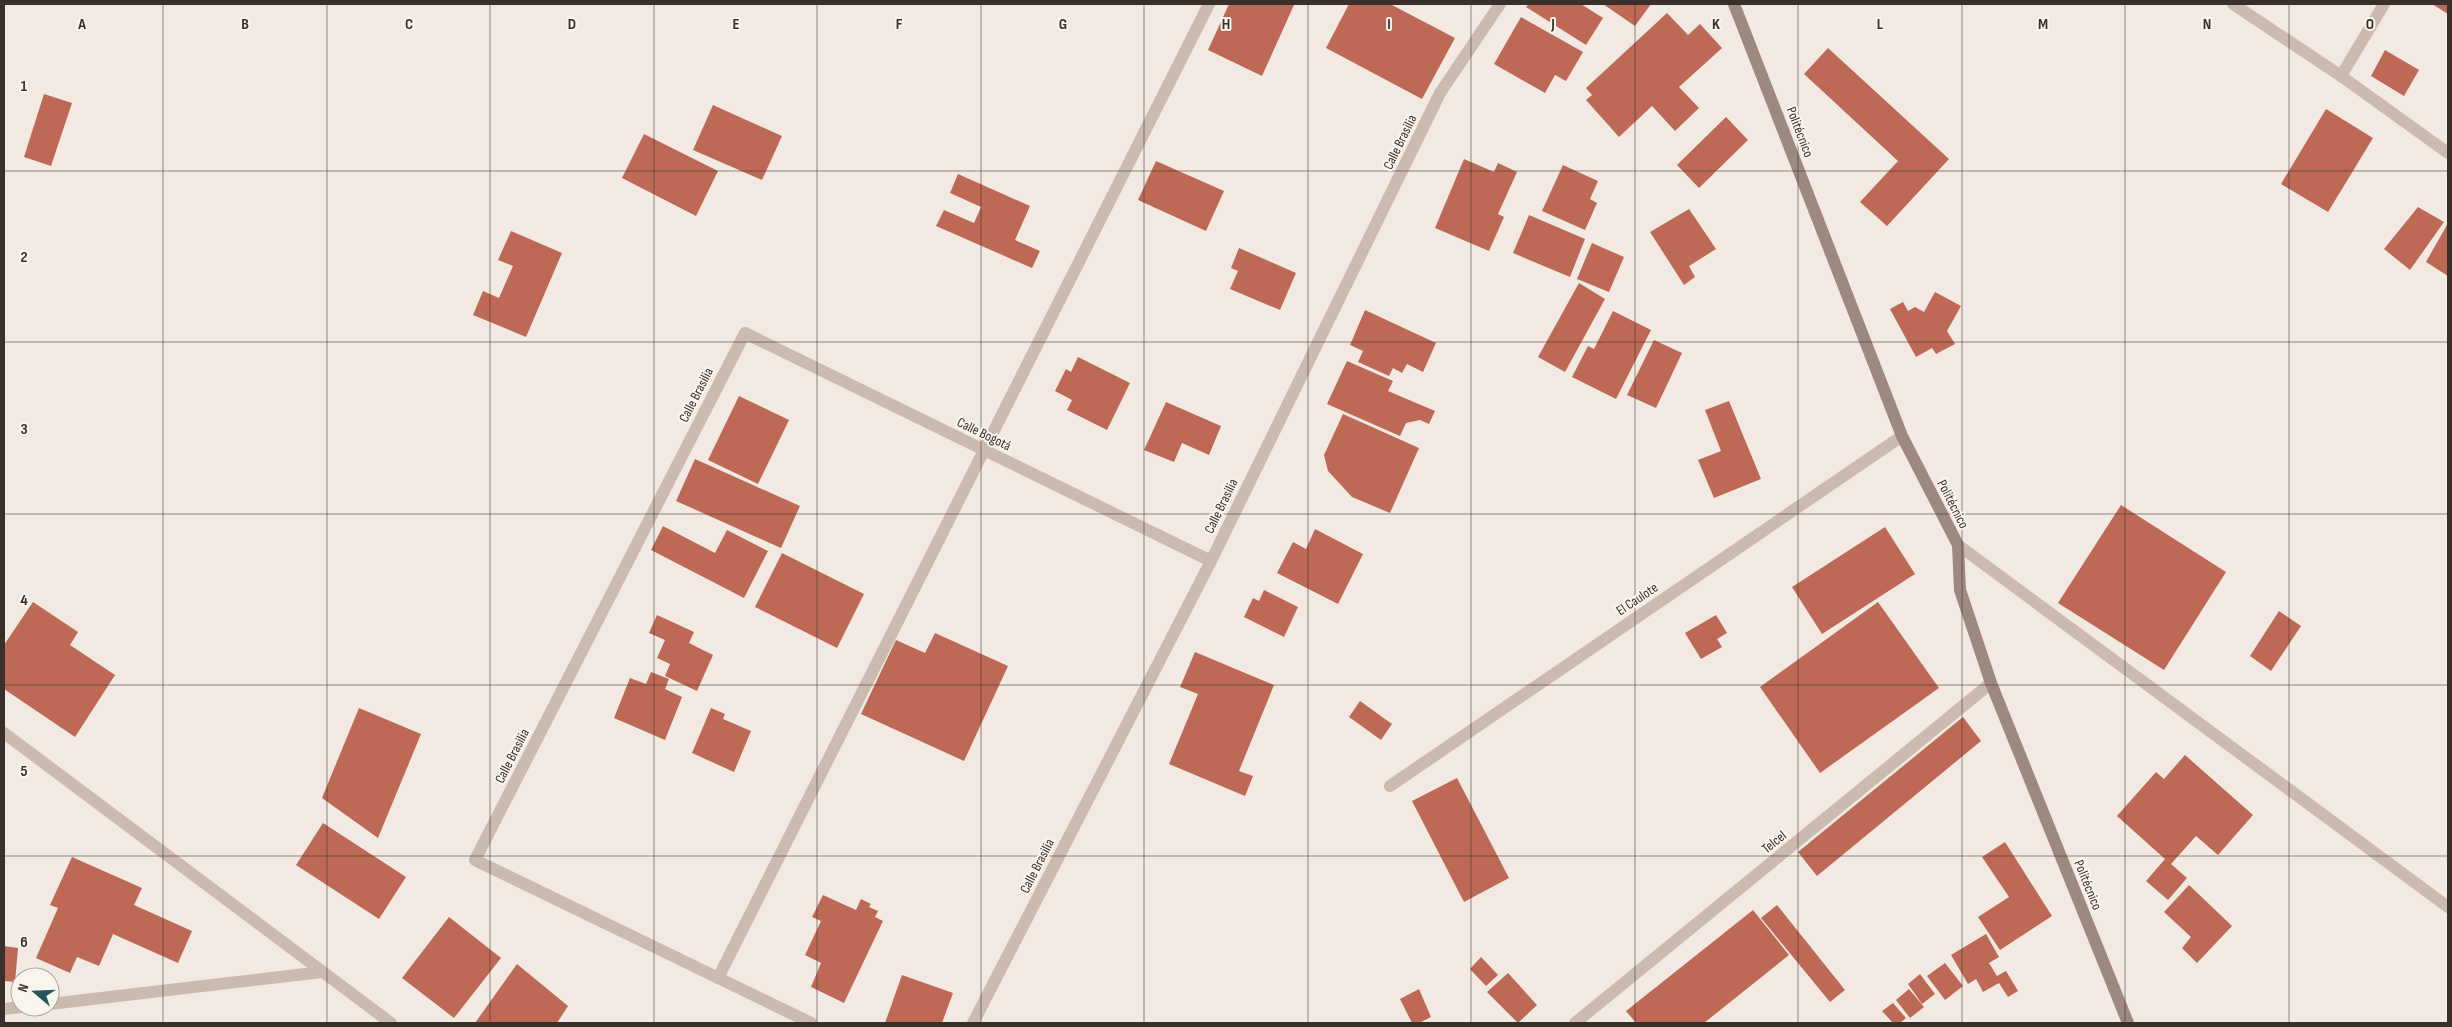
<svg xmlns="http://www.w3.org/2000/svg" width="2452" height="1027" viewBox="0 0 2452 1027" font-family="'Sofia Sans Condensed',sans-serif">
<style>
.building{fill:#bd6955}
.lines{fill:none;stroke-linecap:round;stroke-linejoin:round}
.lane{stroke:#cabaaf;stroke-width:12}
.street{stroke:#cabaaf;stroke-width:12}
.secondary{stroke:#9e8980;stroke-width:12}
.grid{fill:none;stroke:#39302c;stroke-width:1;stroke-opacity:0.55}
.labels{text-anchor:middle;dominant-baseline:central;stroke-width:4;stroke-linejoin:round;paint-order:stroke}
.street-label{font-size:14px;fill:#39302c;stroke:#faf4ef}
.grid-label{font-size:16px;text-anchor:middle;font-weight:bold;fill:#39302c;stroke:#faf4ef;stroke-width:4;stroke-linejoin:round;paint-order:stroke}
</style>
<rect width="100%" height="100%" fill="#f2eae2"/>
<!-- building -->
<g class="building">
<polygon points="1229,4 1294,5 1262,76 1208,50"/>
<polygon points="1349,4 1390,4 1455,38 1422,99 1326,48"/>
<polygon points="1529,4 1581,4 1603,18 1586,45 1526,7"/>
<polygon points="1603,4 1651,4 1635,26"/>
<polygon points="2432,4 2448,4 2448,14"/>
<polygon points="1667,13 1688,35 1700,24 1722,48 1679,87 1699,108 1675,131 1652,106 1619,137 1586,100 1592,95 1586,88"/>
<polygon points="1521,17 1583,52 1566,81 1555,75 1545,93 1494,64"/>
<polygon points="1828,48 1949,159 1887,226 1860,202 1898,161 1804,74"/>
<polygon points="2385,50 2419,70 2404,96 2371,76"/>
<polygon points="44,94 72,103 51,166 24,157"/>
<polygon points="713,105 782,136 762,180 693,150"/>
<polygon points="2326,109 2373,138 2328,212 2281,184"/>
<polygon points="1726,117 1748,140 1699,188 1677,165"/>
<polygon points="644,134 718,171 696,216 622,178"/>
<polygon points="1464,159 1494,172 1498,163 1517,172 1498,214 1504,217 1489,251 1435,228"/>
<polygon points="1156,161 1224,191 1206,231 1138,200"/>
<polygon points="1563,165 1598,181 1590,199 1597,203 1585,230 1542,211"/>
<polygon points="958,174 1030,206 1015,240 1040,251 1032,268 936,226 944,210 974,223 981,207 950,193"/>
<polygon points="2418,207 2444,222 2410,270 2384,249"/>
<polygon points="1689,209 1716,249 1689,266 1695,277 1684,285 1650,232"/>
<polygon points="1529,215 1585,239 1570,277 1513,253"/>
<polygon points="2448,223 2448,276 2426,262"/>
<polygon points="511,231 562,253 526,337 473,315 483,291 499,298 513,266 498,260"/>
<polygon points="1592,243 1624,257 1609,292 1577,279"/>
<polygon points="1239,248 1296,273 1280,310 1230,289 1238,271 1231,268"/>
<polygon points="1579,283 1605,299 1565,372 1538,357"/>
<polygon points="1935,292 1961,306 1947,331 1955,344 1936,354 1932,348 1916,357 1890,309 1903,302 1908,311 1915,307 1924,312"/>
<polygon points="1365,310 1436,343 1423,372 1407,364 1402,373 1393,368 1389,376 1358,362 1363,351 1350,345"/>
<polygon points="1613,311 1651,330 1616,399 1572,377 1588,346 1594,349"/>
<polygon points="1654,340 1682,353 1656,408 1627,395"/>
<polygon points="1078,357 1130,383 1107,430 1067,410 1072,400 1055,391 1066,369 1071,372"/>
<polygon points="1347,361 1393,381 1388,391 1435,411 1429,424 1420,420 1406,423 1400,436 1327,404"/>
<polygon points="739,396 789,420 758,484 708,460"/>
<polygon points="1729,401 1761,479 1714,498 1698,460 1721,451 1705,410"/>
<polygon points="1166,402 1221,426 1209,455 1182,443 1174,462 1144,450"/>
<polygon points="1343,414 1419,448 1390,513 1352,497 1328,471 1324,455"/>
<polygon points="695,459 800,506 781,548 676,501"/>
<polygon points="2121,505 2226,572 2164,670 2058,603"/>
<polygon points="663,526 715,553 727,530 768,551 744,598 651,550"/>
<polygon points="1885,527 1915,574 1822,634 1792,587"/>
<polygon points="1315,529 1363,554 1338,604 1277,573 1293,542 1306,549"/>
<polygon points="782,553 864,594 837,648 755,607"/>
<polygon points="1264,590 1298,607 1284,637 1244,617 1253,598 1259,601"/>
<polygon points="33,602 78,632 70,645 115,675 75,737 4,689 4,645"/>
<polygon points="1878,602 1939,688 1820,773 1760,687"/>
<polygon points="2279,611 2301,626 2271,671 2250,656"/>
<polygon points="657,615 694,632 689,643 713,655 697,691 665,676 670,664 657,658 665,640 649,633"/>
<polygon points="1716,615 1727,633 1717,639 1722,647 1701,659 1685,633"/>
<polygon points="935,633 1008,666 964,761 861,714 896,640 925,653"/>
<polygon points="1195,652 1274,685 1239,771 1253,776 1245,796 1169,764 1198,694 1180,687"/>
<polygon points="651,672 669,679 665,689 682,697 665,740 614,718 630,678 646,684"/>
<polygon points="1360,701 1392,724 1381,740 1349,717"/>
<polygon points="359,708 421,734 378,838 322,798"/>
<polygon points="711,708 725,714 723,719 751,731 734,772 692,753"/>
<polygon points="1963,717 1981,741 1817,876 1798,852"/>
<polygon points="2185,755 2253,815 2218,855 2196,836 2171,864 2187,878 2168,900 2146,881 2165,859 2117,816 2156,772 2164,779"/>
<polygon points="1457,778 1509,878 1464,902 1412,801"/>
<polygon points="323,823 406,877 379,919 296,865"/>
<polygon points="2005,842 2052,916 2000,950 1978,917 2009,897 1982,857"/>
<polygon points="72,857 142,888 134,905 192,931 178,963 113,934 99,966 77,957 70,973 36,958 58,908 50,905"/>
<polygon points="2189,885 2232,926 2197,963 2182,948 2191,937 2164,912"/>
<polygon points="823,895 856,910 861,899 871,904 869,907 878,911 875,917 883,921 844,1003 811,987 821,963 805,955 821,921 812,917"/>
<polygon points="1777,905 1845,990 1830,1002 1761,918"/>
<polygon points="1753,910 1789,955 1704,1023 1636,1023 1626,1011"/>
<polygon points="449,917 501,958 454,1018 402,978"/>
<polygon points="1986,934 1999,957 1989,963 1997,976 2006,971 2018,991 2008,997 1999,983 1983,992 1976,979 1968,984 1951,955"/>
<polygon points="4,946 18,948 15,982 4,981"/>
<polygon points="1481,957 1498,975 1486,986 1470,969"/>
<polygon points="1945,963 1963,986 1945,1000 1927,976"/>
<polygon points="517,964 568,1006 557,1023 475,1023"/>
<polygon points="1508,973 1537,1005 1518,1023 1487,992"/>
<polygon points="1920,974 1935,994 1922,1004 1908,984"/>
<polygon points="902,975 953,993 942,1023 885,1023"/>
<polygon points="1419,989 1431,1017 1419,1023 1412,1023 1400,999"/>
<polygon points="1909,989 1924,1007 1910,1018 1896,1000"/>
<polygon points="1893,1003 1906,1018 1900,1023 1893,1023 1882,1011"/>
</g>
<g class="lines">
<!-- lane -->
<polyline class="lane" points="1390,786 1902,436"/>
<!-- street -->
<g class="street">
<polyline points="2233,4 2341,76 2448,153"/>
<polyline points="2341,76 2384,4"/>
<polyline points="1958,545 2448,907"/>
<polyline points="4,733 391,1023"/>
<polyline points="718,978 1209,4"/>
<polyline points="50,1004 322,972"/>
<polyline points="4,1009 21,1007"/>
<polyline points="811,1023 475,860 745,333 1211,561"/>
<polyline points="973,1023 1211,561 1440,93 1500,4"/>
<polyline points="1575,1023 1991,683"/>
</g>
<!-- secondary -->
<polyline class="secondary" points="1734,4 1902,436 1958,545 1960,590 1991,683 2128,1023"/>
</g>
<!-- grid -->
<path class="grid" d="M163,4V1023M327,4V1023M490,4V1023M654,4V1023M817,4V1023M981,4V1023M1144,4V1023M1308,4V1023M1471,4V1023M1635,4V1023M1798,4V1023M1962,4V1023M2125,4V1023M2289,4V1023M4,171H2448M4,342H2448M4,514H2448M4,685H2448M4,856H2448"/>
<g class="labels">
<!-- street labels -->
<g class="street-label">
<text transform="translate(1800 132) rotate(69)">Politécnico</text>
<text transform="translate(1400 142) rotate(-64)">Calle Brasilia</text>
<text transform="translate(696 395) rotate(-63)">Calle Brasilia</text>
<text transform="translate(984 434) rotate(26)">Calle Bogotá</text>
<text transform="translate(1953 504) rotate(63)">Politécnico</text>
<text transform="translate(1221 506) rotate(-64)">Calle Brasilia</text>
<text transform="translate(1637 599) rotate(-34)">El Caulote</text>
<text transform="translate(512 756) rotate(-63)">Calle Brasilia</text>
<text transform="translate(1774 842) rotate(-39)">Telcel</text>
<text transform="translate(1037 866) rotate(-63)">Calle Brasilia</text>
<text transform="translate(2088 885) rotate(68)">Politécnico</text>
</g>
</g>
<g class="grid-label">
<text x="82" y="29">A</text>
<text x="245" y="29">B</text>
<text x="409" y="29">C</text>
<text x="572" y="29">D</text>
<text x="736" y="29">E</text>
<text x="899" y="29">F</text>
<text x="1063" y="29">G</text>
<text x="1226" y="29">H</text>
<text x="1389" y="29">I</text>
<text x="1553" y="29">J</text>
<text x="1716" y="29">K</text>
<text x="1880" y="29">L</text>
<text x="2043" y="29">M</text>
<text x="2207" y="29">N</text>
<text x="2370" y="29">O</text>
<text x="24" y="91">1</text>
<text x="24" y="262">2</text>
<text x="24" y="434">3</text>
<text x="24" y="605">4</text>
<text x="24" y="776">5</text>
<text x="24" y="947">6</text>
</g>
<!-- border -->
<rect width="2452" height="1027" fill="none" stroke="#39302c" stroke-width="10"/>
<!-- north arrow -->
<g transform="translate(35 992) rotate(289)"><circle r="24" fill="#faf4ef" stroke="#ada6a1"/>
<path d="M0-4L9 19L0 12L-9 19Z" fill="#245858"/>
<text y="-8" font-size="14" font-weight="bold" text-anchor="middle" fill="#39302c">N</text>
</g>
</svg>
